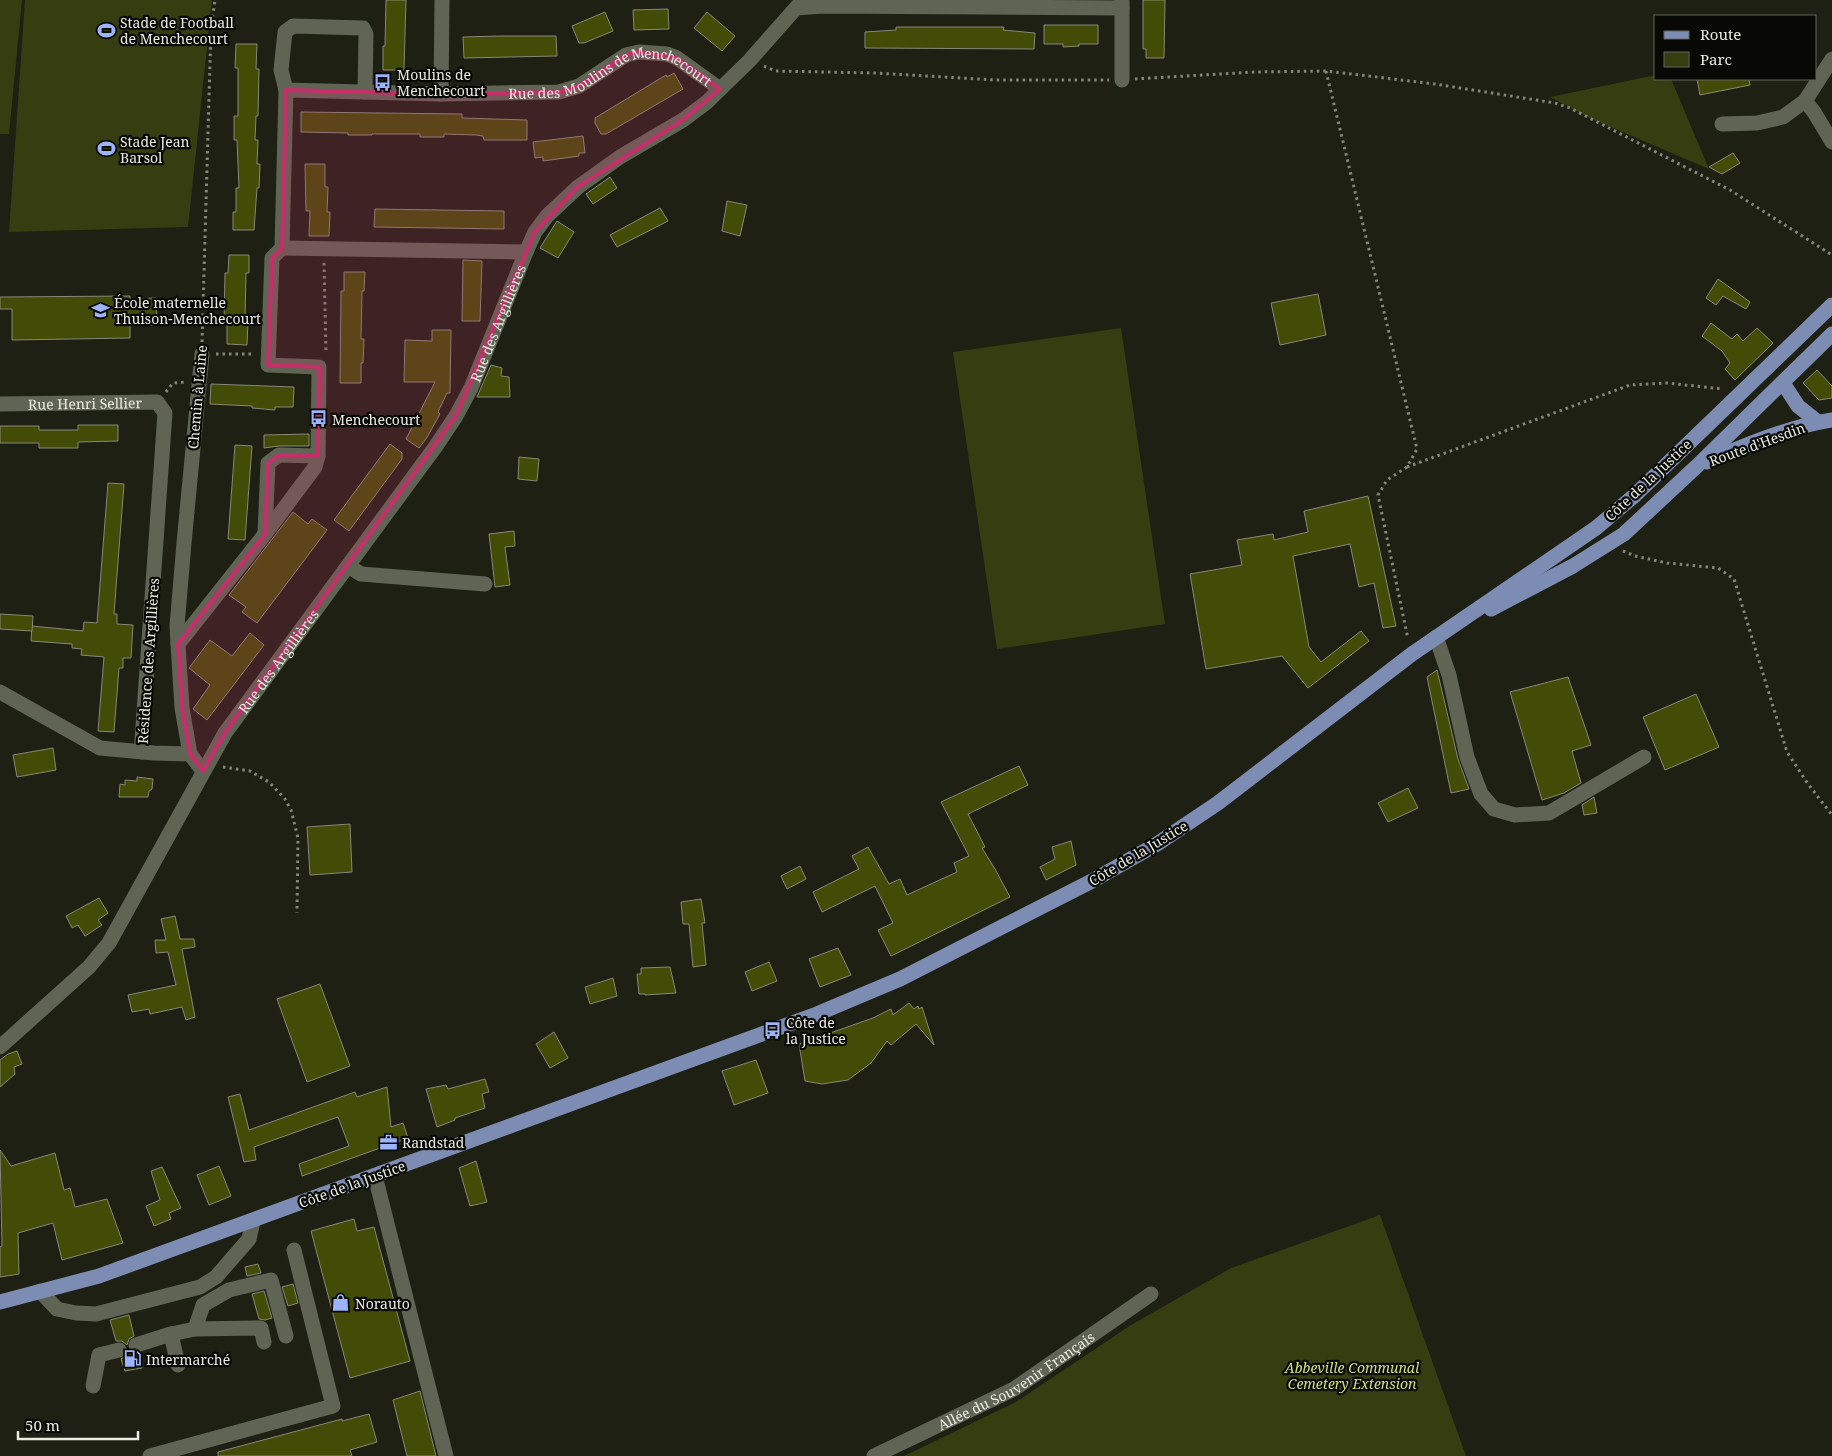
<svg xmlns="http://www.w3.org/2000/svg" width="1832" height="1456" viewBox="0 0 1832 1456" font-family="'Noto Serif',serif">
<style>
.green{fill:#363d10}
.building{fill:#434c06;stroke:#858978}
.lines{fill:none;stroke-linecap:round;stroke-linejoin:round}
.path{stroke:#84867b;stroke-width:3;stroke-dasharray:2.5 4;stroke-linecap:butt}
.minor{stroke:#606454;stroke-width:15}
.major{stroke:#7c8cb3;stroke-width:15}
.marked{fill:#c62d69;fill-opacity:0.2;stroke:#c62d69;stroke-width:4;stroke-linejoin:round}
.labels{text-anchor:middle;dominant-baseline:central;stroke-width:4.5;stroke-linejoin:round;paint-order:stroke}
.poi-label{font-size:14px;fill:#eaece3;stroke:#080904;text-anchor:start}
.street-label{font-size:14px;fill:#eaece3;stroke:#080904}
.park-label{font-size:14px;font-style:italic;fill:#d0e272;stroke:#080904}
</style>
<rect width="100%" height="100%" fill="#1d2012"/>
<!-- green -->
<g class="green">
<polygon points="0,0 22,0 9,134 0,134"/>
<polygon points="25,0 212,0 188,227 9,232"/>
<polygon points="1656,75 1656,79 1671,79 1709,169 1592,119 1550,97"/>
<polygon points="1121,328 1165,624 997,649 953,352"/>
<polygon points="1380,1215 1466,1456 904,1456 1016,1402 1131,1325 1231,1268"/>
</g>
<!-- building -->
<g class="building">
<polygon points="386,0 406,0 404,70 383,70 383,46 385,46"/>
<polygon points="1143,0 1165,0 1164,58 1146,58 1146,49 1143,49"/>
<polygon points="668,9 669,29 634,30 633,10"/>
<polygon points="605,12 613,31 584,43 579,43 572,26"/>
<polygon points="707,12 735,36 722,51 694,28"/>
<polygon points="1044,25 1098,25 1098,44 1079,44 1079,46 1063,47 1063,44 1044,44"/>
<polygon points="896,27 1004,27 1003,30 1035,33 1034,49 865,48 865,32 896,30"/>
<polygon points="500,36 556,36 557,56 464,58 463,37"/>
<polygon points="236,44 257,44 256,69 259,69 258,116 256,116 255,140 258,140 257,164 260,164 259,188 257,188 254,230 233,230 233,212 236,212 236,188 239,188 237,140 234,140 234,116 238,116 238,68 235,68"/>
<polygon points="674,73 683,89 606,134 601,134 595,123 595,118 666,75 667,77"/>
<polygon points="1697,79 1749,79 1750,85 1700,95"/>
<polygon points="301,112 462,114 462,118 527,120 527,140 484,140 483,136 476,135 444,134 444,137 420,137 420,134 372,134 372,135 348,135 348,133 301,132"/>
<polygon points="583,136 585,153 579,153 579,156 543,161 543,157 535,158 533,142"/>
<polygon points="1733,153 1740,163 1722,174 1709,167"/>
<polygon points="305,164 325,164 325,187 328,187 327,212 330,212 329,236 309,236 310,211 306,211"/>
<polygon points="610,177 617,188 593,204 586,194"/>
<polygon points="727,201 747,205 740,236 722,231"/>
<polygon points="660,208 668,221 617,247 610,235"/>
<polygon points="375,209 504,211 504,229 374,227"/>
<polygon points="557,221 574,232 558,258 540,248"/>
<polygon points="229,255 249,255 249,273 246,273 245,321 248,321 247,345 227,344 227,321 224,321 225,273 228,273"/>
<polygon points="463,260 482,261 480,321 462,321"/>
<polygon points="344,272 365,272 364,291 362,291 361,339 364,339 363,363 361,363 361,383 340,383 341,291 344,291"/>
<polygon points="1718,279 1750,302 1746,309 1723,296 1716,305 1706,298"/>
<polygon points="1318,294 1326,335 1280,345 1271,303"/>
<polygon points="130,296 130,299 156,298 157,325 130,325 130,338 12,340 12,309 0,309 0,297"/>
<polygon points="1711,323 1732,339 1737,334 1743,341 1757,328 1773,343 1735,380 1725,369 1730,363 1722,351 1702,336"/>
<polygon points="432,330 451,330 450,393 447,393 438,412 440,414 426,439 419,448 406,439 435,382 404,382 405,340 432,341"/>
<polygon points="491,365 502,368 501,376 509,377 510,397 477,397"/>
<polygon points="1817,370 1832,386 1832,398 1819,400 1803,383"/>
<polygon points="211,384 294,387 293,407 275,407 275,410 252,408 252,406 210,404"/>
<polygon points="78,425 118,425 118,441 78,442 78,448 39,448 39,443 0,443 0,426 39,426 39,430 78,430"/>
<polygon points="309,434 309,446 279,446 264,448 264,435"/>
<polygon points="390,444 402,453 402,459 349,531 334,520"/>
<polygon points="235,445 252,446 245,540 228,539"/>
<polygon points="519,457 539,459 537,481 518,479"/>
<polygon points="108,483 124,484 114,614 117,614 117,624 133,625 131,658 123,658 123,668 119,668 114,732 98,731 104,657 81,655 82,649 72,648 72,644 31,641 32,626 83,631 84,622 97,623"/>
<polygon points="1368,496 1396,626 1383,628 1374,583 1359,587 1350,544 1293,556 1309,647 1321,662 1361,631 1369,641 1308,688 1282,656 1206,669 1190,574 1242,565 1237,540 1273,534 1274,540 1308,532 1304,511"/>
<polygon points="293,512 308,524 312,519 327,530 257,623 242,612 246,607 229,595"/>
<polygon points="514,531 515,546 505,547 510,585 495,587 489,534"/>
<polygon points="0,614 33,616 32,631 0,629"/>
<polygon points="250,633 264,645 207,720 193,709 210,685 189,668 210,640 232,656"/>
<polygon points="1437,670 1458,759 1469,789 1451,793 1427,677"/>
<polygon points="1568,677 1591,745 1572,751 1581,783 1564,793 1542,800 1510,692"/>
<polygon points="1696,694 1719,747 1665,770 1643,717"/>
<polygon points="53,748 56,770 17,777 13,755"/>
<polygon points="1019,766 1028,785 968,814 985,847 982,848 995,869 1010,897 891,956 878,930 893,923 875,886 822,912 813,892 859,869 852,856 868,847 889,884 900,879 907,895 957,872 954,863 969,856 941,802"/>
<polygon points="137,777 153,779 152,789 149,791 148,797 119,797 120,784 125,785 125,780 137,781"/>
<polygon points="1408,788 1418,808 1388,822 1378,803"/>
<polygon points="1594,797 1597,813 1584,815 1582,805"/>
<polygon points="350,824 352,872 310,875 307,827"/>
<polygon points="1071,841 1076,865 1046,880 1040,867 1055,859 1052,847"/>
<polygon points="800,866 806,879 787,889 781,876"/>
<polygon points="99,898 108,913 98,920 102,925 85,936 78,925 72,928 66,916"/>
<polygon points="701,899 705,923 702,923 706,965 693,967 689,924 683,924 681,902"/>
<polygon points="175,916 180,939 194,939 195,947 182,949 195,1017 186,1020 182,1007 150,1014 149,1009 132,1012 128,995 176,985 168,952 156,953 155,940 166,940 161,919"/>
<polygon points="838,948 851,975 820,987 809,959"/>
<polygon points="769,962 777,981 752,991 745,972"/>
<polygon points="670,967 676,993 645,995 645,994 639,994 637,974 641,974 641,968"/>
<polygon points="613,978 617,996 590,1004 585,987"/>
<polygon points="320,984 350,1066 307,1082 277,999"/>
<polygon points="909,1003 914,1009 918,1006 919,1009 922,1007 934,1045 916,1024 891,1045 887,1041 871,1063 848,1080 822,1084 805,1081 799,1044 873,1018 891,1009 893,1015"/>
<polygon points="554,1032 568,1058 550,1068 536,1044"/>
<polygon points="17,1051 22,1064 14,1067 15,1074 0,1087 0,1060 8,1054"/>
<polygon points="756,1060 768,1093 734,1105 722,1071"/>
<polygon points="485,1079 489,1092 482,1094 485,1108 455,1118 455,1120 437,1127 426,1089 446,1085 448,1089"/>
<polygon points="387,1087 391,1127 403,1123 408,1138 302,1176 299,1164 349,1146 338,1117 254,1147 256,1160 244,1162 228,1097 240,1094 249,1130 355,1092 357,1097"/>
<polygon points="0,1150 11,1166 55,1153 64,1190 70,1188 75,1207 107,1199 123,1243 62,1260 53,1223 18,1233 19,1274 0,1277 0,1247 2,1246"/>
<polygon points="476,1161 487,1202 470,1206 459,1168"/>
<polygon points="219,1166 231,1196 209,1205 197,1175"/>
<polygon points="162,1167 181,1208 169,1213 171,1219 154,1226 146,1206 160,1200 151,1171"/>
<polygon points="354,1219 357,1231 374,1227 410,1361 350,1378 311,1231"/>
<polygon points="258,1264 261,1273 247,1276 245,1267"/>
<polygon points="293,1284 298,1303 288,1306 282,1287"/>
<polygon points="264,1291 272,1318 265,1320 259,1319 252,1294"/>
<polygon points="129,1315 134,1336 129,1339 127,1345 122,1341 116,1341 110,1320"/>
<polygon points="128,1350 134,1354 138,1354 142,1368 125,1371 121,1359 126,1356"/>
<polygon points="420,1391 436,1456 407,1456 393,1400"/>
<polygon points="369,1414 377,1442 350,1450 352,1456 218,1456 218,1452 342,1419 342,1421"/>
</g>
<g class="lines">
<!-- path -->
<g class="path">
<polyline points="764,66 775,71 874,73 995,80 1109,80"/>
<polyline points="1326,71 1417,449 1407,467 1387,480 1378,495 1408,639"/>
<polyline points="1135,79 1254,72 1326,71 1435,84 1555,103 1570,108 1730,190 1832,255"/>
<polyline points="324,263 326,354"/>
<polyline points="202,342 211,29 215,0"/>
<polyline points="216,354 255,354"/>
<polyline points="166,392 173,383 186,382"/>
<polyline points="1407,467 1630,385 1667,383 1723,389"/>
<polyline points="1623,551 1635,556 1667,563 1718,568 1734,579 1787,752 1808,784 1832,815"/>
<polyline points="223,767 250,771 269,782 285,799 291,810 298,838 297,913"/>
</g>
<!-- minor -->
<g class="minor">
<polyline points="796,8 823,6 1122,8"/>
<polyline points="1122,80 1122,0"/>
<polyline points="286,90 281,70 285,32 293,26 363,28 366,34 365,92"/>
<polyline points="441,94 442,0"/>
<polyline points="1805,101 1832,59"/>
<polyline points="1722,124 1757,123 1783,117 1805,101 1814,112 1832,142"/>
<polyline points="282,248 526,252"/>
<path id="s1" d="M0,404L157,402L165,413L142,740V752"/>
<polyline points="265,534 268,463 279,455 318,456"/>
<polyline points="348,566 361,574 485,584"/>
<polyline points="1436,637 1449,675 1467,757 1481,794 1494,809 1515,815 1549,813 1644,757"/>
<polyline points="178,644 177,626 184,543 202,354"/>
<polyline points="0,692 100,748 154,753 190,754"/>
<path id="s2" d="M203,771L190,754L182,708L178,644L265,534L315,467L318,456L319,367L268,365L272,258L282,248L286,90L441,94L559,92L579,86L626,55L639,52L667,54L677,58L720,89"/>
<path id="s3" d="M0,1047L89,967L109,943L225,733L436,446L456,416L471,388L526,252L535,232L547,216L578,187L620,157L683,120L707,102L750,60L803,0"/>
<polyline points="375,1176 446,1456"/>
<polyline points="40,1291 57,1309 76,1313 96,1314 200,1287 216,1277 249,1239 253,1221"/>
<polyline points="195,1329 261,1328 264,1342"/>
<polyline points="171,1334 195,1329 203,1305 229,1290 271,1280 286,1336"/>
<polyline points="136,1345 171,1334 178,1365"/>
<polyline points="93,1386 99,1355 119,1350"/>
<polyline points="150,1456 333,1406 294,1250"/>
<path id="s4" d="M874,1456L1014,1389L1151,1294"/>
</g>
<!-- major -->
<g class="major">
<polyline points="1783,383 1798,406 1818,422"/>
<path d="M1707,462C1747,444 1789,427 1832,420"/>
<polyline points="1491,609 1573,566 1624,534 1697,466 1832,334"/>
<polyline points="0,1302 99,1276 817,1014 900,979 1092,881 1157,844 1218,803 1412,654 1596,528 1634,496 1832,305"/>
</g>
</g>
<!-- marked area -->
<path class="marked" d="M639,52L677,58L720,89L683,120L578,187L535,232L456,416L225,733L203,771L190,754L182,708L178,644L265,534L268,463L279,455L318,456L319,367L268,365L272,258L282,248L286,90L441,94L559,92L579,86L626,55Z"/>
<!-- icons -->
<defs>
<symbol id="stadium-bare" viewBox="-9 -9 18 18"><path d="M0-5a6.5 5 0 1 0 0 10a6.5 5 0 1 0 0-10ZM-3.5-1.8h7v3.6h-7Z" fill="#9bb4fd" stroke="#080904" stroke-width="2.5" paint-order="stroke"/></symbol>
<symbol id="bus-bare" viewBox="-9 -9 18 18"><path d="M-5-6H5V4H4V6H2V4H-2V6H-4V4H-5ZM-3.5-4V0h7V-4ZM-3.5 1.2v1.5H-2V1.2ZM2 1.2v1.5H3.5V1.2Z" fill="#9bb4fd" stroke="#080904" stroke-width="2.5" paint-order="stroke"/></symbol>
<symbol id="school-bare" viewBox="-9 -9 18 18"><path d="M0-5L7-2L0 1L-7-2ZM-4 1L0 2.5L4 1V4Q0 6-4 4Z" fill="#9bb4fd" stroke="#080904" stroke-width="2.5" paint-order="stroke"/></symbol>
<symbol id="office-bare" viewBox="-9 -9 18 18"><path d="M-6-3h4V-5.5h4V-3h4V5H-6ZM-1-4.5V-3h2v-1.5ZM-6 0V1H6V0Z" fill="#9bb4fd" stroke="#080904" stroke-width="2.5" paint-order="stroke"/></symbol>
<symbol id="shop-bare" viewBox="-9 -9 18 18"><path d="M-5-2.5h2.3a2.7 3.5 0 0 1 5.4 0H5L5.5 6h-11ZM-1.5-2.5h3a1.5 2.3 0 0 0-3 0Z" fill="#9bb4fd" stroke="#080904" stroke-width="2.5" paint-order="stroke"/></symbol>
<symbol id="fuel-bare" viewBox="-9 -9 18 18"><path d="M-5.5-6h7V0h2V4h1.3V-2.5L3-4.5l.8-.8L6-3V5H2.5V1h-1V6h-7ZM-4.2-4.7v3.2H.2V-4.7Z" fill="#9bb4fd" stroke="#080904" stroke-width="2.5" paint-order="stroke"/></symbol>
</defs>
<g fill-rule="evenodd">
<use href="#stadium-bare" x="94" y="18" width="25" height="25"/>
<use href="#bus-bare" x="370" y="70" width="25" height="25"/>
<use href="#stadium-bare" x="94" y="136" width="25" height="25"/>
<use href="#school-bare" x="88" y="298" width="25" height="25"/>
<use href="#bus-bare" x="306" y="406" width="25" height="25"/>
<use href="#bus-bare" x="760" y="1018" width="25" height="25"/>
<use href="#office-bare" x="376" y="1130" width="25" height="25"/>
<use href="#shop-bare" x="328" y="1290" width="25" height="25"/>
<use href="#fuel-bare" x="120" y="1346" width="25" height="25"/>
</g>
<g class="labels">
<!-- poi labels -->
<g class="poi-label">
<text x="120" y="22">Stade de Football<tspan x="120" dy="16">de Menchecourt</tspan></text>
<text x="397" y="74">Moulins de<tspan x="397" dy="16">Menchecourt</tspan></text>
<text x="120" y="141">Stade Jean<tspan x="120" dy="16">Barsol</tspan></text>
<text x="114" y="302">École maternelle<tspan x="114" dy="16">Thuison-Menchecourt</tspan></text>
<text x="332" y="419">Menchecourt</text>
<text x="786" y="1022">Côte de<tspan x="786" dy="16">la Justice</tspan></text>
<text x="402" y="1142">Randstad</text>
<text x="355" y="1303">Norauto</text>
<text x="146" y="1359">Intermarché</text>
</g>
<!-- street labels -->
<g class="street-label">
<text stroke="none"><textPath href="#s2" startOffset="1120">Rue des Moulins de Menchecourt</textPath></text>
<text stroke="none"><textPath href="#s3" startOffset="885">Rue des Argillières</textPath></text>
<text transform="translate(197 397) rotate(-85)">Chemin à Laine</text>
<text stroke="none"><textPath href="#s1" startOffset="85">Rue Henri Sellier</textPath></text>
<text transform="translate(1757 444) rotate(-20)">Route d'Hesdin</text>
<text transform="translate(1648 480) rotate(-43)">Côte de la Justice</text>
<text transform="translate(148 661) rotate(-86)">Résidence des Argillières</text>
<text stroke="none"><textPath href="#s3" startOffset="480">Rue des Argillières</textPath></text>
<text transform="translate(1138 853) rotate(-31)">Côte de la Justice</text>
<text transform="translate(352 1184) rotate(-20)">Côte de la Justice</text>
<text stroke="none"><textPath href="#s4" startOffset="161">Allée du Souvenir Français</textPath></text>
</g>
<!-- park labels -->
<g class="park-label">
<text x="1352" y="1367">Abbeville Communal<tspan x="1352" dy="16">Cemetery Extension</tspan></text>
</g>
</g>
<!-- legend -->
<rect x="1654" y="15" width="162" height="65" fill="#080904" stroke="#62645d"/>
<rect x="1664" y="31" width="25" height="8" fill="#7c8cb3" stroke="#62645d"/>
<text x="1700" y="40" font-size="15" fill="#eaece3">Route</text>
<rect x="1664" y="52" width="25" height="15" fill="#363d10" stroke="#62645d"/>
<text x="1700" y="65" font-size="15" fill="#eaece3">Parc</text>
<!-- scale -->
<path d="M18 1431v8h120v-8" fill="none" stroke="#eaece3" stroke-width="2.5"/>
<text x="25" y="1431" font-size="15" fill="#eaece3" stroke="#080904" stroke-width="4" paint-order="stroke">50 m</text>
</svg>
